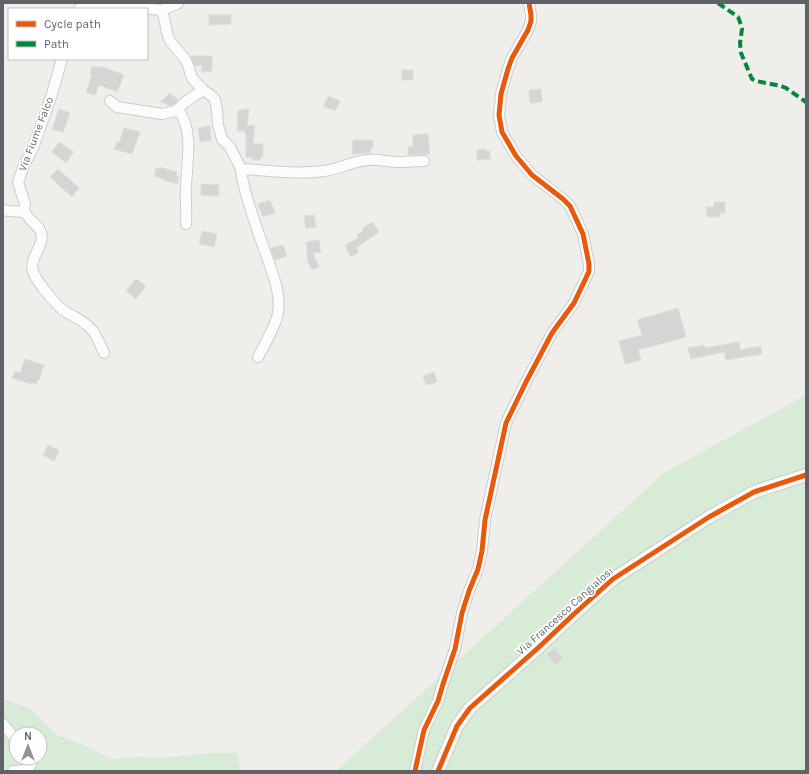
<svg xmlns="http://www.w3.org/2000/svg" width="809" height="774" viewBox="0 0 809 774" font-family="Karla,sans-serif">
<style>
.green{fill:#d8ebd6;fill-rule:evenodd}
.building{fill:#d6d5d3;stroke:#deddd9}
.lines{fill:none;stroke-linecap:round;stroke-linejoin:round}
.minor-casing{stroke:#cbcccc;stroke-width:12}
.tertiary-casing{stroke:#cbcccc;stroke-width:14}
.minor{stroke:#fdfcfc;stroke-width:10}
.tertiary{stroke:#fdfcfc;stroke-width:12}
.quiet{stroke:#00873e;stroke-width:4;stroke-dasharray:8 4;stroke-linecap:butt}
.cycleway-casing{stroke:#fff;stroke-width:8}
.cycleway{stroke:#e8590c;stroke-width:5}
.labels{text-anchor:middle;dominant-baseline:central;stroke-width:3.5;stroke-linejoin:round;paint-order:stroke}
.street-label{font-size:11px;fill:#5f6368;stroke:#fff}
</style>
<rect width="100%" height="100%" fill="#efeeea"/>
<!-- green -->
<g class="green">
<polygon points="806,395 806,771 336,771 664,473"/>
<path d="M3,699L31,709L57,735L86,746L112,759L142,757L163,758L210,753H237L240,770L239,771H3ZM16,734H40V758H16Z"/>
</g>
<!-- building -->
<g class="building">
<polygon points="209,15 231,15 231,24 209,25"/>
<polygon points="191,56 212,56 212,71 202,72 202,65 195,66"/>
<polygon points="92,66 100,68 100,66 124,75 117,92 99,85 95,95 86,92 92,74 90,74"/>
<rect x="402" y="70" width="11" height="10"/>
<polygon points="541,89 542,102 530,103 529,90"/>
<polygon points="170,93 178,100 173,105 168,106 166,104 160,102"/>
<polygon points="328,96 340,101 335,111 324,106"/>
<polygon points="59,109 70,113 63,132 52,129"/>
<polygon points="244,109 249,109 247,125 255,126 253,144 263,144 263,157 260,157 260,160 252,160 252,157 246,157 246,134 245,133 245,131 237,131 238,111"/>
<polygon points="210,126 211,140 200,142 198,128"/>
<polygon points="124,128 140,132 132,154 114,149 117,142 119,143"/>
<polygon points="428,134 430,154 408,155 408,147 413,147 413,135"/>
<polygon points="353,140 373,140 373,148 371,148 371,153 352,154"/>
<polygon points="59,142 73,151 73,153 66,163 52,152"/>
<polygon points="486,149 486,151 490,151 490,159 477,160 477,150"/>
<polygon points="159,167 177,172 176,176 179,177 177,184 164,180 164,179 154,176 156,168 159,169"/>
<polygon points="58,169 79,188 72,197 50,177"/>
<polygon points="201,184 219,185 219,196 201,195"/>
<polygon points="270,200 275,213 263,217 258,204"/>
<polygon points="714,202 725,202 725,213 720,213 720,217 707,217 706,207 714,207"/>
<polygon points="314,215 316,227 306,228 304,216"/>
<polygon points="372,222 379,232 356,248 359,252 351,257 345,245 359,238 357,235 363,231 362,229"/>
<polygon points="203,231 217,234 214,247 199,244 201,234 202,234"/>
<polygon points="319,240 321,252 313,253 319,267 312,270 308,262 306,242"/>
<polygon points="283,245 287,256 275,260 271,248"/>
<polygon points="136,279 146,286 136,299 126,291"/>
<polygon points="678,308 686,337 638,350 641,360 625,364 619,341 642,335 637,320"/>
<polygon points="739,342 740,350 761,346 762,354 726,360 724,352 691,359 688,348 704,345 705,348"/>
<polygon points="25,359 44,365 39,380 37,380 36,384 31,382 31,384 12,378 15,371 20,373"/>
<polygon points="434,372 437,382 426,385 423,376"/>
<polygon points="48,445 59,451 54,461 43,455"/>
<polygon points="555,648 563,659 555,665 547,654"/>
</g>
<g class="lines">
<defs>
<g id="minor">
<polyline points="79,9 94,4 162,10 177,4 178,3"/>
<path d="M162,10L168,36L170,41L185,59L188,65L192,78L203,90L213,97L215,100L217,110L218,125L222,139L230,147L241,169C269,170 296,175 324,171C339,169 353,161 368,160C379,159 389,162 399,162C407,162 415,161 424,161"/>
<polyline points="110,101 117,107 162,114 176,111 184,103 203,90"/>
<path d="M178,109C194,131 187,161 186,186C185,199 187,211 186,224"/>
<path d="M241,169C242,182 246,195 250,207C255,224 261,240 267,257C273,275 281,293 278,313C276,326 264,345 258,357"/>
<polyline points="3,210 9,211 24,212 25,204 18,182 24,165 33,148 51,97 62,59"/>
<path d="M24,212C26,214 28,217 30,219C33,223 38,226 40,230C48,245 26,258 34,274C39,284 54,303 63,310C72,316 83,320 91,329C97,335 100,345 104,353"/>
<polyline points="3,724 16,740"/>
<polyline points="13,771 27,770 31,764 31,758"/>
<polyline points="415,771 418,757 424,730 438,701 443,684 455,649 462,613 469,591 478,569 482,551 485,520 506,423 526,382 552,333 574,303 585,280 589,271 589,264 583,234 570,206 563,199 532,175 516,156 502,132 499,115 501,94 508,69 512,58 528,30 531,21 531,15 529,3"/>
</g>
<polyline id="tertiary" points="438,771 449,745 457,726 470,708 538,648 574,614 613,579 709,517 754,492 806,475"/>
</defs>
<!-- minor casing -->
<use href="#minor" class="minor-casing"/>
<!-- tertiary casing -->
<use href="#tertiary" class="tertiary-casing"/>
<!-- minor -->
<use href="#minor" class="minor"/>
<!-- tertiary -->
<use href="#tertiary" class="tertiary"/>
<!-- quiet -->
<polyline class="quiet" points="718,3 738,17 740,22 742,29 740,43 741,53 752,79 756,81 781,86 786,88 806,102"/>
<defs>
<g id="cycleway">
<polyline points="415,771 418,757 424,730 438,701 443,684 455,649 462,613 469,591 478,569 482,551 485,520 506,423 526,382 552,333 574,303 585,280 589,271 589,264 583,234 570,206 563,199 532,175 516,156 502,132 499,115 501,94 508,69 512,58 528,30 531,21 531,15 529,3"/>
<polyline points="438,771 449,745 457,726 470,708 538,648 574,614 613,579 709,517 754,492 806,475"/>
</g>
</defs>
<!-- cycleway casing -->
<use href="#cycleway" class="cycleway-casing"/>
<!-- cycleway -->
<use href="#cycleway" class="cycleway"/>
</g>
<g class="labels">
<!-- street labels -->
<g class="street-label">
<text transform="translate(36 134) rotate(-69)">Via Fiume Falco</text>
<text transform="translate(565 611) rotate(-42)">Via Francesco Cangialosi</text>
</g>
</g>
<!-- border -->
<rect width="809" height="774" fill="none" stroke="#5f6368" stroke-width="8"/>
<!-- legend -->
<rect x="8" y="8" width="140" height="52" fill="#ffffff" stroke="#bfc1c3"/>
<rect x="16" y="21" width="20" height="6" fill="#e8590c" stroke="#bfc1c3"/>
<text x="44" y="28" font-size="12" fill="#5f6368">Cycle path</text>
<rect x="16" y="41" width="20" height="6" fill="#00873e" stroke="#bfc1c3"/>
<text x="44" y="48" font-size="12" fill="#5f6368">Path</text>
<!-- north arrow -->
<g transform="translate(28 746)"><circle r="19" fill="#ffffff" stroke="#bfc1c3"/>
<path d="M0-3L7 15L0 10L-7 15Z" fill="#919496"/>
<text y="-6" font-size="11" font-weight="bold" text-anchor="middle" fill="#5f6368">N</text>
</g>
</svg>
